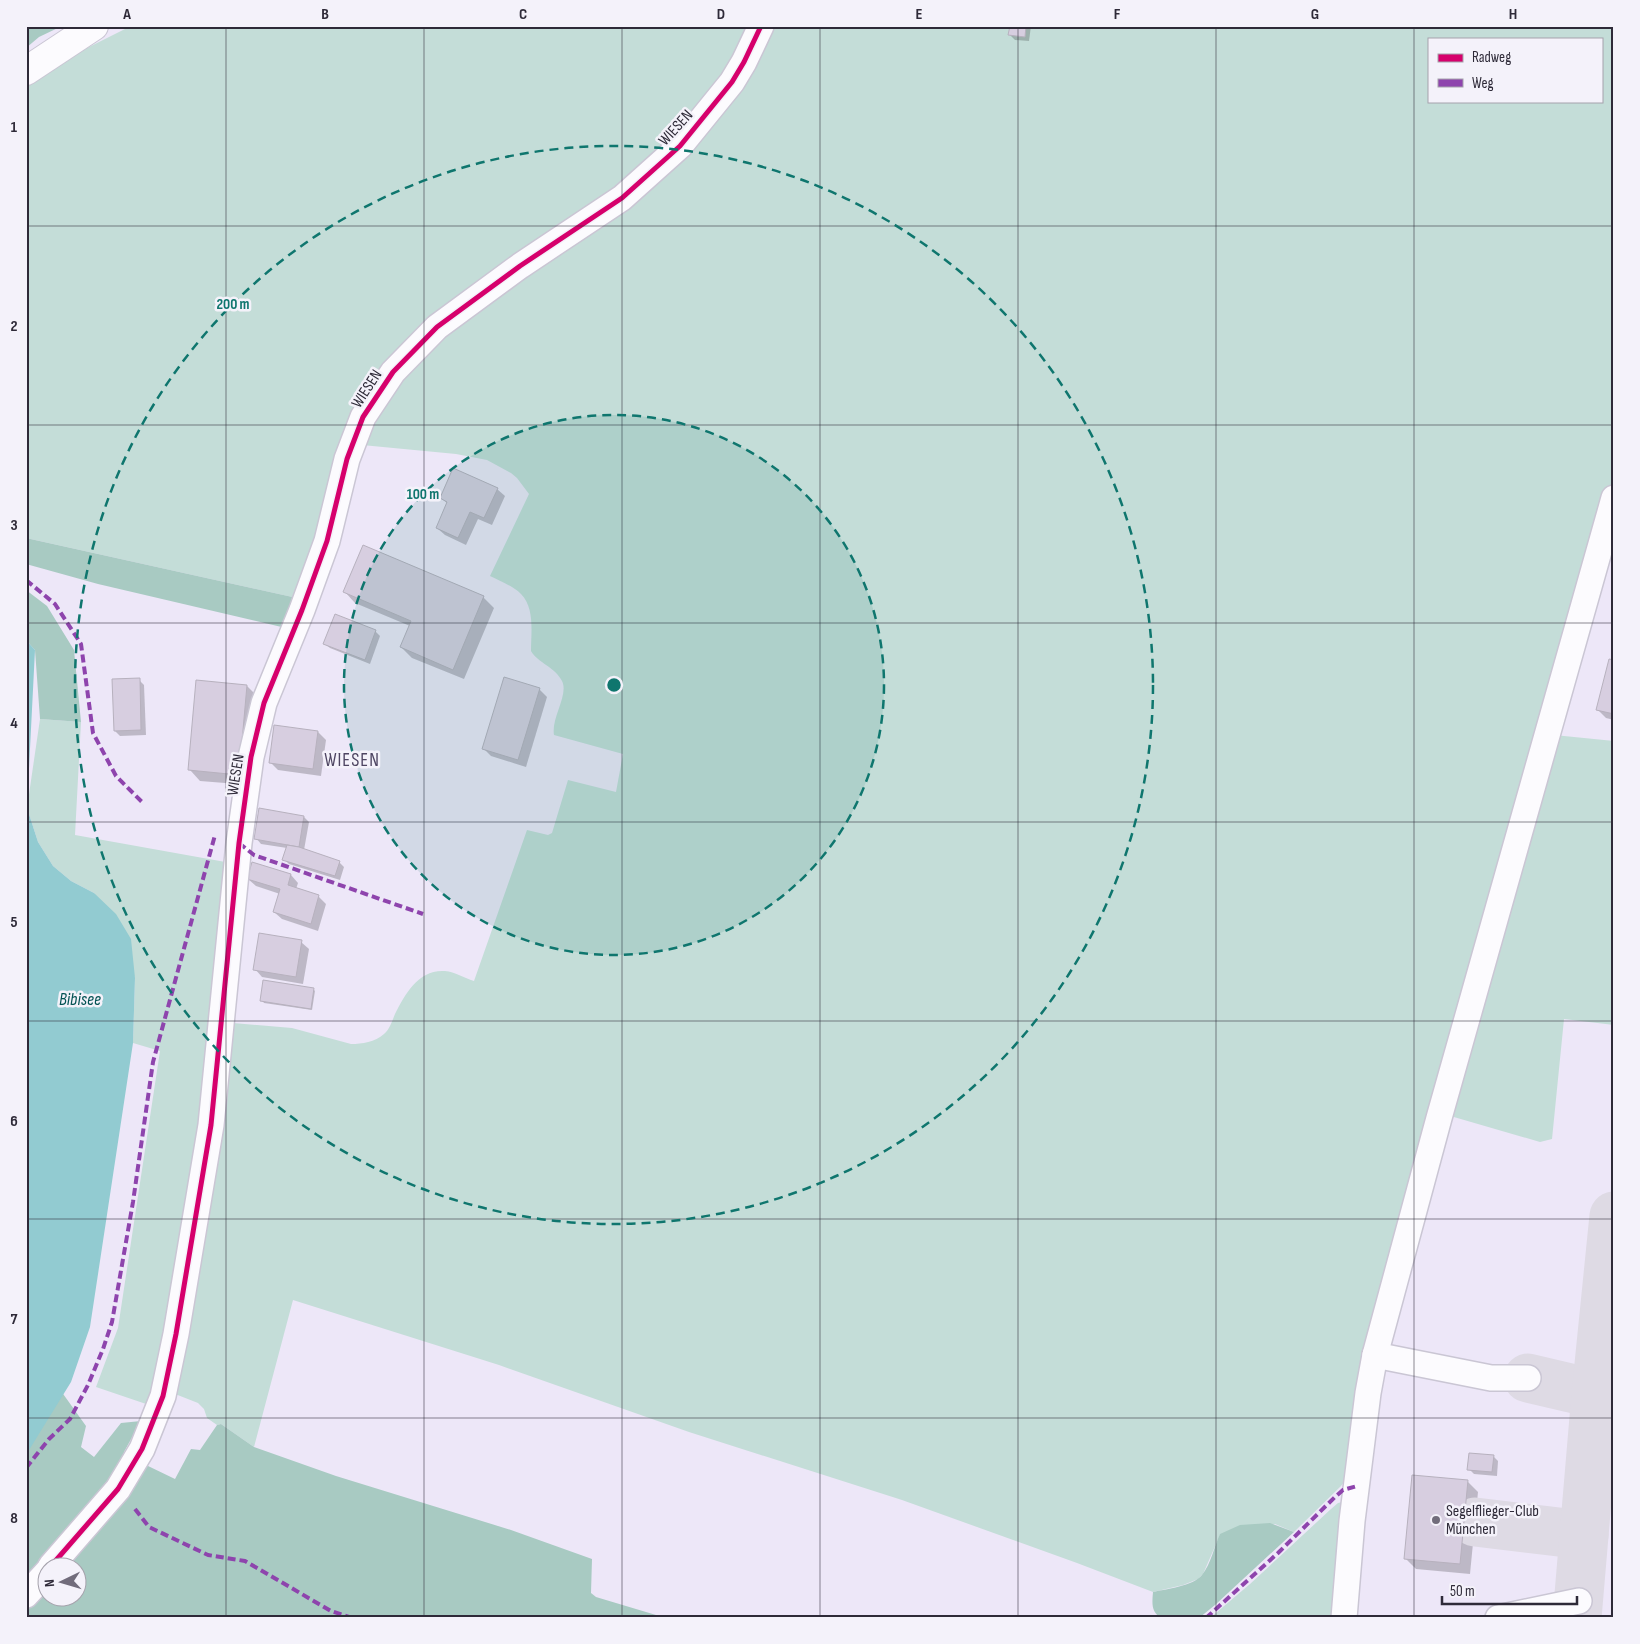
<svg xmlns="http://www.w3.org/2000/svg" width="1640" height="1644" viewBox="0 0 1640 1644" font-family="'Sofia Sans Condensed',sans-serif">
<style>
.green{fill:#c4ddd8;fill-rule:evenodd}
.forest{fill:#a8cac2;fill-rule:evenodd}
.water{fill:#92cbd1}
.shadow{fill:#0003}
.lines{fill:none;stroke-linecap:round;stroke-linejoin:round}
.taxiway{stroke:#dedae4;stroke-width:49}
.building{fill:#d7cee0;stroke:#b7b1be}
.minor-casing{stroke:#cac6d4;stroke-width:28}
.major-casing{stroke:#cac6d4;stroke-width:30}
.minor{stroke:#fcfbfe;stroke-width:25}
.major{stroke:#fcfbfe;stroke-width:28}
.quiet{stroke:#8e44ad;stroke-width:4;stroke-dasharray:8 4;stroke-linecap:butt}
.cycleway-casing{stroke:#f4f2fa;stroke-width:8}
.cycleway{stroke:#d6006c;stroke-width:5}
.grid{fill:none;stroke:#2e2a38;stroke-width:1;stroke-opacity:0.55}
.ring{fill:none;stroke:#0f766e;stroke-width:2.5;stroke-dasharray:9 6}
.poi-dot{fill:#716c7b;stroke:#f4f2fa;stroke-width:2}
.labels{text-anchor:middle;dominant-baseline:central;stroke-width:5;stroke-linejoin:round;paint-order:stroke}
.street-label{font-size:16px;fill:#2e2a38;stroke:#f4f2fa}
.poi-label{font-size:16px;fill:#2e2a38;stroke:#f4f2fa;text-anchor:start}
.water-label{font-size:18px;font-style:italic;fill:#045354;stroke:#f4f2fa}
.quarter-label{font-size:19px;letter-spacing:1px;fill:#4e4562;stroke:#f4f2fa}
.centre{fill:#0f766e;stroke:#f4f2fa;stroke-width:2.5}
.ring-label{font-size:15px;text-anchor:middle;font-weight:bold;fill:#0f766e;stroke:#f4f2fa;stroke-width:5;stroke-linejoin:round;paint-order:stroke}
.neatline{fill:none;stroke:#2e2a38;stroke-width:2}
.grid-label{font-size:16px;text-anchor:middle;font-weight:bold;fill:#2e2a38}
</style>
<rect width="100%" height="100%" fill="#ede7f8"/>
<!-- green -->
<g class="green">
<polygon points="131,26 755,26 681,137 387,369 297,598 26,538 26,85 57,63"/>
<path d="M766,26H1614V474L1515,831L1350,1474L1341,1486L1294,1532L1275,1524L1220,1535L1203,1574L1198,1579L1183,1585L1153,1592L1077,1563L902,1500L689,1432L499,1365L293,1300L254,1447L221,1424L217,1425L207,1418L204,1409L198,1403L170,1392L233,1023L292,1028L351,1044C362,1044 375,1042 384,1034C390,1029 392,1021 395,1014C405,994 419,969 445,971C455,972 464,978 474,981L527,830L548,835L552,833L568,780L616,792L623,754L554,735C551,718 569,695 562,681C555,667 538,663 531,651C531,633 535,608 521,594C513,586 500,581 490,576L529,494L517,478L511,473L487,460L456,454L362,445L382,402L424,351L632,195ZM1429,39H1601V101H1429Z"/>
<polygon points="40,719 81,722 75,835 231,863 210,1058 152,1406 96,1387 118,1328 160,1051 133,1043 135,978 94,893 71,881 53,866 38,842 27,808"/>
<polygon points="1554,735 1614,741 1614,1025 1564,1019 1552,1139 1540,1142 1447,1115"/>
<polygon points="1347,1501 1337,1618 1210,1618 1250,1584 1331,1509 1338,1503"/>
</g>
<!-- forest -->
<g class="forest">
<polygon points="26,26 62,26 39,37 26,48"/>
<polygon points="26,538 297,598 307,633 98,584 26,564"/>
<polygon points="26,590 47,606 74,650 81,722 40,719 35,650 26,640"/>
<path d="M61,1391L86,1426L81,1447L94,1457L121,1423L141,1421L124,1452L146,1465L175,1479L191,1449L200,1450L217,1425L221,1424L254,1447L336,1476L511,1530L592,1559L591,1593L596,1597L666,1618H26V1443ZM48,1566H78V1596H48Z"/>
<path d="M1270,1523L1294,1532L1215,1605L1199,1618H1162C1151,1613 1152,1603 1153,1592C1166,1589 1193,1586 1202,1575C1211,1564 1214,1547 1220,1534L1240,1525Z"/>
</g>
<!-- water -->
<polygon class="water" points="26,640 35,650 27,808 38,842 53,866 71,881 94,893 116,914 131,939 135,978 133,1043 90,1327 71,1382 26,1455"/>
<!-- shadow -->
<g class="shadow">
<polygon points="1011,26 1031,26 1029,41 1015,40 1010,35"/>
<polygon points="497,489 505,496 492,525 478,519 466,545 445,535 437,528 448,504 441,498"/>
<polygon points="345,592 483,597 494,608 464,679 412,658 401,647 410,626 355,603"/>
<polygon points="375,631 380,636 370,664 330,648 325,644"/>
<polygon points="1614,661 1614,720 1606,718 1598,710"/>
<polygon points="139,680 144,685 146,735 120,736 115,731"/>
<polygon points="247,686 257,696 250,785 200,781 190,770"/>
<polygon points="539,689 547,697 526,767 491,756 483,748"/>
<polygon points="275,727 318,732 326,740 321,776 278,770 270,762"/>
<polygon points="304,817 309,822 304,850 339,862 344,867 340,880 289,864 284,859 287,848 261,844 256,838"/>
<polygon points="291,875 298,883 296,889 319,897 326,904 318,931 282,919 274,912 280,894 256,886 248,879"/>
<polygon points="301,942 309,949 303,984 262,977 255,969"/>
<polygon points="313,989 315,991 312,1010 264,1003 262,1000"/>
<polygon points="1493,1456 1498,1461 1497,1476 1474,1474 1469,1469"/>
<polygon points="1467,1481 1478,1492 1470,1574 1416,1569 1405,1558"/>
</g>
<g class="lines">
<!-- taxiway -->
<g class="taxiway">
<polyline points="1528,1378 1596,1394"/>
<polyline points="1475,1522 1584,1535"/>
<polyline points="1577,1618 1596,1394 1614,1216"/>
</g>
</g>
<!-- building -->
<g class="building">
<polygon points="1010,26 1026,26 1025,37 1008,35"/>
<polygon points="453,468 498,488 484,518 470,512 458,538 436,528 447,502 440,498"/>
<polygon points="363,545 484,596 453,670 400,647 411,621 343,592"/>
<polygon points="335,614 376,630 365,660 323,644"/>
<polygon points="1609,659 1614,660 1614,714 1596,710"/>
<polygon points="504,677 540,688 518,760 482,749"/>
<polygon points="140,678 141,730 114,731 112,679"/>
<polygon points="196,680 247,685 239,775 188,770"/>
<polygon points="274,725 318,731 313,769 269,763"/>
<polygon points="259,808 304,816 299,847 254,839"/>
<polygon points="287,845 299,847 340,861 335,876 282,860"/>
<polygon points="252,862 291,874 288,885 319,895 311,924 273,912 280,889 247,879"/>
<polygon points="259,933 302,940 296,977 253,970"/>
<polygon points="263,980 314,988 311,1009 260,1001"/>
<polygon points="1469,1453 1494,1455 1492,1472 1467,1470"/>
<polygon points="1412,1475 1468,1480 1460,1564 1404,1559"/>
</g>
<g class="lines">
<defs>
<g id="minor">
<polyline points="1375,1355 1491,1378 1528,1378"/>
<polyline points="51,1566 118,1489 142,1449 163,1396 176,1334 211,1125 239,843 251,757 264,703 302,610 327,541 347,459 363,417 393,372 437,327 520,266 622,198 680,146 732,82 744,62 761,26"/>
<polyline points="26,1595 48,1571"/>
<polyline points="1344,1618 1352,1521 1368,1393 1375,1355 1439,1118 1614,498"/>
<polyline points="1498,1618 1579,1601"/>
</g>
<polyline id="major" points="26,71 94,26"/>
</defs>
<!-- minor casing -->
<use href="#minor" class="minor-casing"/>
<!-- major casing -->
<use href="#major" class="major-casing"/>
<!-- minor -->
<use href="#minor" class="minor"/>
<!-- major -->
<use href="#major" class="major"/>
<!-- quiet -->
<g class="quiet">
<polyline points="26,580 55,604 81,644 93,733 116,776 142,802"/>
<polyline points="239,843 254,855 423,914"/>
<polyline points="26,1468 49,1439 70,1419 88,1385 103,1349 112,1322 133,1202 153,1062 215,835"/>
<polyline points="135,1509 149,1527 208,1555 245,1561 331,1611 352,1618"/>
<polyline points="1206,1618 1278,1553 1335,1497 1343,1490 1357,1486"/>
</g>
<defs>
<polyline id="cycleway" points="51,1566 118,1489 142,1449 163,1396 176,1334 211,1125 239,843 251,757 264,703 302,610 327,541 347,459 363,417 393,372 437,327 520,266 622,198 680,146 732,82 744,62 761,26"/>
</defs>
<!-- cycleway casing -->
<use href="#cycleway" class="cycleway-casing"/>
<!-- cycleway -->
<use href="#cycleway" class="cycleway"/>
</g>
<!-- grid -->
<path class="grid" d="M226,26V1618M424,26V1618M622,26V1618M820,26V1618M1018,26V1618M1216,26V1618M1414,26V1618M26,226H1614M26,425H1614M26,623H1614M26,822H1614M26,1021H1614M26,1219H1614M26,1418H1614"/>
<!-- distance rings -->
<circle cx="614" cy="685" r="270" fill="#0f766e" fill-opacity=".12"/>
<g class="ring">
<circle cx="614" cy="685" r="270"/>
<circle cx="614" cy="685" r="539"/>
</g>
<!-- markers -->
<circle class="poi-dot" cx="1436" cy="1520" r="5"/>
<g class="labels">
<!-- street labels -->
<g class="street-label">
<text transform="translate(676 128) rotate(-48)">WIESEN</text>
<text transform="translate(367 389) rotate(-57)">WIESEN</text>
<text transform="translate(236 775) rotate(-81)">WIESEN</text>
</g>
<!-- poi labels -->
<g class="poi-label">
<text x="1446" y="1511">Segelflieger-Club<tspan x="1446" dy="18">München</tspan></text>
</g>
<!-- water labels -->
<g class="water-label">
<text x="80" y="999">Bibisee</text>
</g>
<!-- quarter labels -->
<g class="quarter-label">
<text x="352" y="760">WIESEN</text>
</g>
</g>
<circle cx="614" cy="685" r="8" class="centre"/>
<g class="ring-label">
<text x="233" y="309">200 m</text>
<text x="423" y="499">100 m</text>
</g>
<!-- border -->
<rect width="1640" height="1644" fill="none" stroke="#f4f2fa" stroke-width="55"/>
<!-- legend -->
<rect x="1428" y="38" width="175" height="65" fill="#f4f2fa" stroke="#a5a2ac"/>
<rect x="1438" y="54" width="25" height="8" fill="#d6006c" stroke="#a5a2ac"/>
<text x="1472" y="62" font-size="15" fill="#2e2a38">Radweg</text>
<rect x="1438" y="79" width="25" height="8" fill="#8e44ad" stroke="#a5a2ac"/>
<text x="1472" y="88" font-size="15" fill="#2e2a38">Weg</text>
<!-- north arrow -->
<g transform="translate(62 1582) rotate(265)"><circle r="24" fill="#f4f2fa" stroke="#a5a2ac"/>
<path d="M0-4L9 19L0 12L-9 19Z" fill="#716c7b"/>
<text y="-8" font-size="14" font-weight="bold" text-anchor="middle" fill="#2e2a38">N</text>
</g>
<!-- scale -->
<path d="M1442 1596v8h135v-8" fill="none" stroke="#2e2a38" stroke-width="2.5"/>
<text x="1450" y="1596" font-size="15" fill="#2e2a38" stroke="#f4f2fa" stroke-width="4" paint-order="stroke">50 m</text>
<rect x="28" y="28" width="1584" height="1588" class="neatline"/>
<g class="grid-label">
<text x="127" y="19">A</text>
<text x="325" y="19">B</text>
<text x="523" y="19">C</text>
<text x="721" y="19">D</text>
<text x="919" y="19">E</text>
<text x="1117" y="19">F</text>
<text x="1315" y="19">G</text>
<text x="1513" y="19">H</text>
<text x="14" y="132">1</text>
<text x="14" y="331">2</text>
<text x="14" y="530">3</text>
<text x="14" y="728">4</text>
<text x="14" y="927">5</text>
<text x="14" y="1126">6</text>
<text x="14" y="1324">7</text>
<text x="14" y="1523">8</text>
</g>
</svg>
